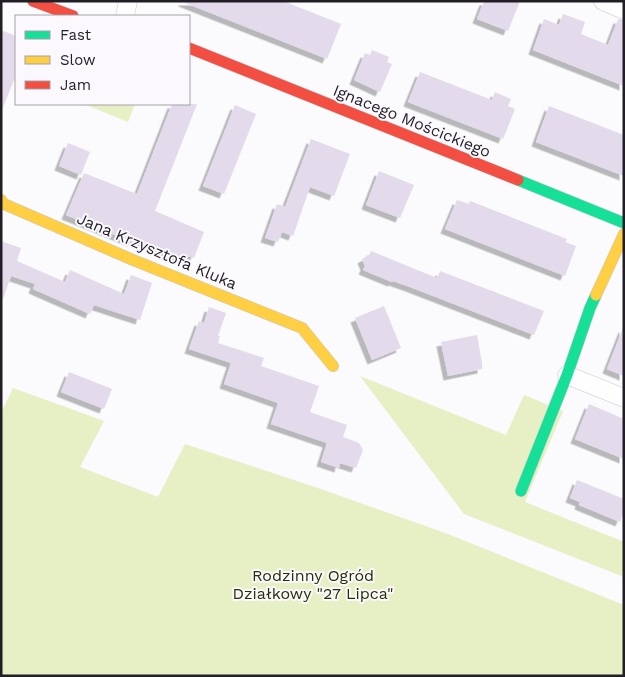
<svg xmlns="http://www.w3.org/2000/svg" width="625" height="677" viewBox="0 0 625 677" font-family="'Work Sans',sans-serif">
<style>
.green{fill:#e7efc4}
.building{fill:#e3daeb;filter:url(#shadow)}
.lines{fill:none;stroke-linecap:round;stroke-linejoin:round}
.street-casing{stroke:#c9c7cc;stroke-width:19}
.fast-casing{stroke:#c9c7cc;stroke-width:12}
.slow-casing{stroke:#c9c7cc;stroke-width:12}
.jam-casing{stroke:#c9c7cc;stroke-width:12}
.street{stroke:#fefeff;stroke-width:18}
.fast{stroke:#16e098;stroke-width:11}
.slow{stroke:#ffcf43;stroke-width:11}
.jam{stroke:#f24e42;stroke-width:11}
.labels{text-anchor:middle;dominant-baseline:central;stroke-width:4;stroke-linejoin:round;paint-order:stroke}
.street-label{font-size:16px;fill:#221e26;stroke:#fbf9fd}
.park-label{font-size:16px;fill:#292f05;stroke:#fbf9fd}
</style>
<defs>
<filter id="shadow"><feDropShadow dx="-4.5" dy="4.5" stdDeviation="0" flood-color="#0004"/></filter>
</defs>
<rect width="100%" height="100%" fill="#fbfafc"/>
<!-- green -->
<g class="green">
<polygon points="84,104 135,104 128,122"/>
<polygon points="360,376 506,435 524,395 563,411 525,502 624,542 624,577 464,514"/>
<polygon points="13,388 104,421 80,467 158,497 185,444 315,487 448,534 624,605 624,676 1,676 1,413"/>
</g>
<!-- building -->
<g class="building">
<polygon points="183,1 283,1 341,24 327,59 183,2"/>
<polygon points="484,1 520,1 508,31 477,19"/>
<polygon points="563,14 585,22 581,34 608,45 618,19 624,20 624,86 533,50 544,19 559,25"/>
<polygon points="1,30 16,36 16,75 2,110"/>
<polygon points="372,50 389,57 387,62 392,64 380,92 354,80 365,53 370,55"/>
<polygon points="420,72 492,100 495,92 511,99 508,106 515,109 503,139 408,102"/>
<polygon points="172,104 197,104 155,211 204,232 194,258 188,256 186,260 134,238 132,242 66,215 84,173 137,194"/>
<polygon points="235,105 256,114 224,194 203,186"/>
<polygon points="549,106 624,135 624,176 536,142"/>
<polygon points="311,139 350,154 334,196 310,187 293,236 282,232 278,242 265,238 277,204 285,207"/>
<polygon points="68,143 90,152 81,175 59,166"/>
<polygon points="379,171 414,185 400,218 366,205"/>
<polygon points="457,200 469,204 470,201 567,239 565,242 576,246 565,276 445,229"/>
<polygon points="1,241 21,248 17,261 65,282 70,270 124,294 131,275 152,283 140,320 94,305 90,314 33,289 35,284 11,276 3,299 1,298"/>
<polygon points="371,251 437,278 440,271 544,311 534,335 410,287 393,281 392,282 363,270 365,266 362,259 369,255"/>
<polygon points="384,306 401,348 372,360 355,318"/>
<polygon points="209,307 226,313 218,336 220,336 218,343 264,358 261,366 319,386 310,412 347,425 343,437 359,443 363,450 356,468 340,463 339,468 321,462 327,443 271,424 278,403 224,384 231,363 189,349 199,321 204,323"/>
<polygon points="623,328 624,328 624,376 607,369"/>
<polygon points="477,335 482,363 482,369 448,376 441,342"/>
<polygon points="69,372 112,389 104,409 61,392"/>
<polygon points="589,404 624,419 624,459 575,439"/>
<polygon points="577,480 624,499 624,512 620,522 579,505 580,502 570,498"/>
</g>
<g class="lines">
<defs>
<g id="street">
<polyline points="603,1 624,10"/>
<polyline points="125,16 128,1"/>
<polyline points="567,375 624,398"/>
</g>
<g id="fast">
<polyline points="518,180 624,223"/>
<polyline points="521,491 567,375 590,308 596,295"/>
</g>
<g id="slow">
<polyline points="1,200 4,204 133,260 302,328 333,366"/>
<polyline points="596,295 624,234"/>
</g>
<g id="jam">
<polyline points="33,1 73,16"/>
<polyline points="189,48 518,180"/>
</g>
</defs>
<!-- street casing -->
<use href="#street" class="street-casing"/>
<!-- fast casing -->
<use href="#fast" class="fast-casing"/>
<!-- slow casing -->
<use href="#slow" class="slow-casing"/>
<!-- jam casing -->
<use href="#jam" class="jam-casing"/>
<!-- street -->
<use href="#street" class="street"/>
<!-- fast -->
<use href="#fast" class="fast"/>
<!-- slow -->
<use href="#slow" class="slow"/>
<!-- jam -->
<use href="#jam" class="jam"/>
</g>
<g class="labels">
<!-- street labels -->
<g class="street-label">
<text transform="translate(412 121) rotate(22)">Ignacego Mościckiego</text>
<text transform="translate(157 251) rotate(23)">Jana Krzysztofa Kluka</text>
</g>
<!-- park labels -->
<g class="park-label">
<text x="313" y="575">Rodzinny Ogród<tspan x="313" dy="18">Działkowy "27 Lipca"</tspan></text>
</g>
</g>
<!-- border -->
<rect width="625" height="677" fill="none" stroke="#221e26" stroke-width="5"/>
<!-- legend -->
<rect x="15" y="15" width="175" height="90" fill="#fbf9fd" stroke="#a4a1a7"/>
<rect x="25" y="31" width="25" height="8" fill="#16e098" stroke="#a4a1a7"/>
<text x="60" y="40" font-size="15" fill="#221e26">Fast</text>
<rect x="25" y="56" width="25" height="8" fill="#ffcf43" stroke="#a4a1a7"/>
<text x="60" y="65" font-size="15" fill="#221e26">Slow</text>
<rect x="25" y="81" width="25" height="8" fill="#f24e42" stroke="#a4a1a7"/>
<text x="60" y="90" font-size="15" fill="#221e26">Jam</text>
</svg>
